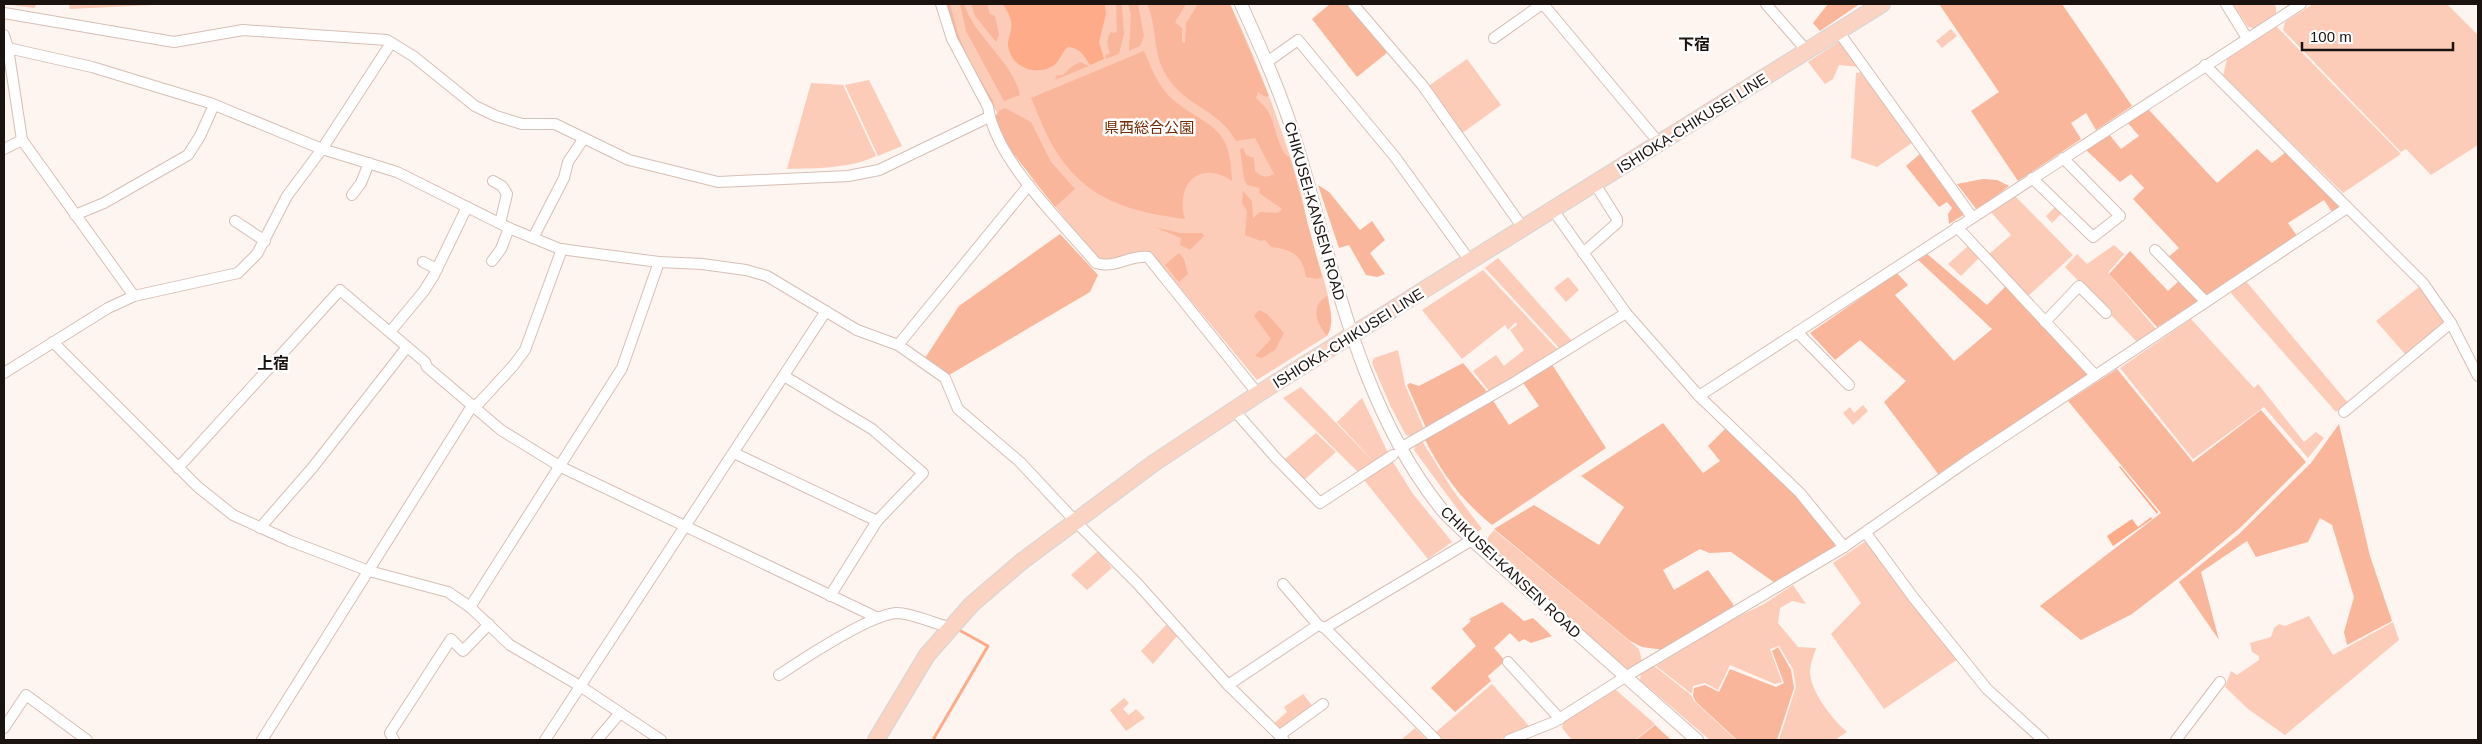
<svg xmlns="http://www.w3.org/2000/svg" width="2482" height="744" viewBox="0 0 2482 744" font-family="Arial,'Noto Sans JP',sans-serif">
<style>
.green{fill:#fcccb9}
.forest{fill:#f9b69a}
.water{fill:#fdab88}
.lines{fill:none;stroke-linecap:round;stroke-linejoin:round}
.stream{stroke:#fdab88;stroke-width:3}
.minor-casing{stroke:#d7bfb5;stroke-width:12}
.tertiary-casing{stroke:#d7bfb5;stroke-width:14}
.primary-casing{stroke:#d6d5d4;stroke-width:18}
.minor{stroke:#fff;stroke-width:10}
.tertiary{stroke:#fff;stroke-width:12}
.primary{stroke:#fad3c2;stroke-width:16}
.labels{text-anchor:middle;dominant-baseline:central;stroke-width:5;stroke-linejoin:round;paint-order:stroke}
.street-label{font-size:15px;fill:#1b1310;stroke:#fff}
.park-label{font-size:15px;fill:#732b03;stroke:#fff}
.neighbourhood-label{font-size:16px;font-weight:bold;fill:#1b1310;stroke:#fff}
</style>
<rect width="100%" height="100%" fill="#fef4f0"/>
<!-- green -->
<g class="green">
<polygon points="4,4 37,4 34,8"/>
<polygon points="69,4 152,4 153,5 70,9"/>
<path d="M946,4H1230C1259,64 1282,128 1301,192C1305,207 1306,222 1310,237C1317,260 1340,315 1327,336L1257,380L1154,256C1138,245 1130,256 1114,261C1109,262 1103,260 1098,259L1034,181L994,120L997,113L954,37Z"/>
<polygon points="2233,4 2274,4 2276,7 2276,16 2254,28 2248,27"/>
<polygon points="2313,4 2447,4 2478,35 2478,145 2431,175 2406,149 2401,152 2283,30 2285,22"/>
<polygon points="2276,26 2401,154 2343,193 2223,76 2227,59"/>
<polygon points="1951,29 1957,36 1942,48 1936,41"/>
<polygon points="1840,41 1859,67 1839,65 1833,79 1825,84 1808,62"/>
<polygon points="1467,59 1501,105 1461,134 1427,87"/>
<polygon points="1863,72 1912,143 1877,167 1851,158 1856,73"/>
<polygon points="869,80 902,146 878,156 845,85"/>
<path d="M811,83L843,85L876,156C849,169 816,168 787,169Z"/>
<polygon points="2014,195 2073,255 2027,297 1988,255 2011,235 1991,212"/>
<polygon points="2055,207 2062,213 2052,223 2046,216"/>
<polygon points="2114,245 2124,254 2108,273 2156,329 2138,343 2065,267 2077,254 2087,264"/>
<polygon points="1968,246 1980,257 1961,276 1948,264"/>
<polygon points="1498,258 1573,342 1560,349 1485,268"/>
<polygon points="1483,270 1558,350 1489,391 1473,371 1496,355 1504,366 1524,350 1510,330 1517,325 1516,322 1508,330 1505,325 1462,359 1422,310"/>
<polygon points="1568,277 1579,290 1566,302 1554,288"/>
<polygon points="2245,280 2348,403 2336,412 2230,292"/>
<polygon points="2419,287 2445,323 2405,354 2376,321"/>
<polygon points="2191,319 2254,388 2258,384 2304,442 2316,432 2324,438 2308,458 2264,407 2193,459 2120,368"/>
<polygon points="1398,350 1405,385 1424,429 1413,437 1406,435 1391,407 1372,363 1374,358"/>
<polygon points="1301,387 1374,462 1337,422 1362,398 1389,455 1360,474 1283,398"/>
<polygon points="1863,405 1868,411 1853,425 1843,413 1850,407 1854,413"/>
<polygon points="1316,433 1336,452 1303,481 1285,459"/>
<polygon points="1422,441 1452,489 1482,529 1476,532 1470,526 1414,450 1416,444"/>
<polygon points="1393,462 1413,494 1452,542 1428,559 1364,480"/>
<polygon points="1494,530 1639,649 1642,662 1628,670 1487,545 1488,537"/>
<polygon points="1866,541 1958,659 1884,709 1831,634 1861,603 1833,563"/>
<polygon points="1098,551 1112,568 1087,590 1071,575"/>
<path d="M1793,585L1806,604L1792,601L1780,608L1778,623L1798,647L1816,648C1814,655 1810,664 1810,672C1810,691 1833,720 1847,732L1835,740H1779L1796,687L1793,669L1779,646L1770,649L1782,682L1775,684L1730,665L1718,690L1705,683L1693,686L1692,694L1656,666L1727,622L1764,604Z"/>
<polygon points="2309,616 2333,655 2393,622 2399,640 2285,735 2248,709 2225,687 2231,671 2237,675 2259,660 2259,656 2252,652 2250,643 2271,637 2274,628 2279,624 2285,626"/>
<polygon points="1167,624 1178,635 1153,664 1141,651"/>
<polygon points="1653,665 1691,695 1694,701 1736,740 1710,740 1640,680 1641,673"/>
<polygon points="1492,684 1530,727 1498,740 1443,740 1436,732"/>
<polygon points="1616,690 1655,724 1635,740 1572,740 1562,728 1564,721"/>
<polygon points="1303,694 1314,708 1280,732 1272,725 1287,712 1284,707"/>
<polygon points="1124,698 1129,703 1123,709 1129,715 1136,709 1145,718 1126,731 1110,710"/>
<polygon points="1415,728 1427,740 1401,740"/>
</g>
<!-- forest -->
<g class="forest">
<polygon points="946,4 950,4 958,34 969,60 967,60 954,37"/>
<path d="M960,4H964C975,38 1012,60 1020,95L1004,101L966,31Z"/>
<polygon points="971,4 987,4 990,14 995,16 999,35 996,42 975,16"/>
<path d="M1116,4H1121L1122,6L1124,34L1119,54L1105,59L1106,55L1110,53C1107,45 1106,39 1111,32L1114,33L1117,31Z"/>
<polygon points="1128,4 1138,4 1144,36 1140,46 1129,51 1131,14"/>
<path d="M1147,4H1186L1175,22L1182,28V42L1185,43L1186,23L1198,4H1230L1269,96L1266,97L1258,92L1256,98C1260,102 1266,107 1269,113C1275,123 1279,154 1290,157L1322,277L1317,279L1306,277C1303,256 1292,249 1271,247L1265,240L1261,241L1245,235L1247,211L1242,203L1243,191L1252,201L1253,218L1260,212L1278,213L1282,209L1259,193L1260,188L1247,185L1244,179L1240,149L1243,148L1246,155L1254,158L1255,171C1261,177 1266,178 1274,174L1255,138L1236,141C1220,111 1189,107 1170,81C1150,53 1159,31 1147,4Z"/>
<polygon points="1330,4 1349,4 1388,52 1357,77 1312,19"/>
<polygon points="1828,4 1857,4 1858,5 1820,31 1813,23"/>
<polygon points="1939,4 2062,4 2132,106 2096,130 2086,113 2071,123 2081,139 2018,181 1971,111 1999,92"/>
<path d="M1144,51C1151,67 1157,84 1170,97C1206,129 1231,121 1232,181C1199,159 1175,185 1185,219C1132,212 1088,201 1057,153C1046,136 1039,116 1031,98Z"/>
<polygon points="1080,62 1089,66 1055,80 1057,75 1063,75 1071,67"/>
<polygon points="971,64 993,101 994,106 969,65"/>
<polygon points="1005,108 1031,122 1051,162 1075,189 1055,207 1009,148 994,120 999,111"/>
<polygon points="2148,109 2217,183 2257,149 2272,163 2286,152 2341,206 2332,212 2324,200 2288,223 2297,236 2206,296 2167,258 2179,248 2133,199 2144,188 2131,174 2120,182 2085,149 2108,133 2121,149 2139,136 2128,123"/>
<polygon points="1921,153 1965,214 1949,224 1948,214 1952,208 1947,202 1939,207 1906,166"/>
<polygon points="1983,179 1997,180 2009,186 1977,210 1957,184"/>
<polygon points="1318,185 1329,192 1360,230 1372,221 1385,240 1370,253 1385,274 1377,277 1366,275 1349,245 1339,248"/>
<polygon points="1154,227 1180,233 1202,233 1204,236 1190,250 1180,245 1181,238"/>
<polygon points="1060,234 1098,275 1090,292 949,375 925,358 959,306"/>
<polygon points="2130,251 2168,291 2179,281 2200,300 2157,327 2109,274"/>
<polygon points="1179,253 1184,259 1188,274 1179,282 1165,265"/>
<polygon points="1926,253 1987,305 2007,285 2090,375 1939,475 1884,402 1906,381 1860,340 1835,360 1810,333 1897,273 1908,285 1895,295 1954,361 1992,329 1917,259"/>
<path d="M1327,296C1330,309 1335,323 1327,336C1316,323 1310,306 1327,296Z"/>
<polygon points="1259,310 1267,314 1284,333 1275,350 1262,358 1255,356 1271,339 1254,316"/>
<polygon points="1463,363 1489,394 1426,428 1407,385 1410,383 1419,386"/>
<path d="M1551,363L1606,448L1492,525C1461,500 1442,473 1424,438L1492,399L1509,425L1539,406L1522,381Z"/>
<polygon points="2117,369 2193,462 2261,410 2306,462 2241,527 2180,577 2132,614 2081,640 2040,606 2161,513 2068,401"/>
<polygon points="1663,423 1703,473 1720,461 1708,446 1726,428 1798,497 1834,541 1835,547 1775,583 1731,552 1709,553 1700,549 1663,570 1674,590 1708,570 1733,604 1734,609 1664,650 1642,647 1630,641 1494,529 1534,505 1599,545 1624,507 1581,476"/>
<polygon points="2339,424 2370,556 2392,621 2347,645 2344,632 2354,597 2332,525 2320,518 2308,542 2256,557 2247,541 2201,572 2219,640 2179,582 2239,534 2311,463"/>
<polygon points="1502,602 1524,621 1533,618 1552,636 1531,643 1524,639 1519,642 1510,633 1494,648 1505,661 1488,676 1491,681 1455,712 1431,688 1476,646 1462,629 1471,621 1469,619"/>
<polygon points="1778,647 1791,670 1794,688 1777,740 1737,740 1696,702 1693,696 1694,688 1705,685 1719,692 1730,669 1776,687 1784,683 1772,651"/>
<polygon points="1655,725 1671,740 1636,740"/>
</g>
<!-- water -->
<g class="water">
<path d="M1003,4H1105L1106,14L1099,42L1104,59L1090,65C1085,57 1079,47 1068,47C1061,52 1060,63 1051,67C1034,76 1009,66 1008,44C1008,37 1013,29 1011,21C1010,15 1006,9 1003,4Z"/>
<polygon points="2120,466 2158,512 2157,514 2119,467"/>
<polygon points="2151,517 2152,519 2113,546 2107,536 2132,519 2138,527"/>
</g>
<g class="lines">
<!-- stream -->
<polyline class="stream" points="935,740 934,738 988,646 959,630"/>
<defs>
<g id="minor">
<path d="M941,4L952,39L988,107C996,161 1061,221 1096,263C1115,269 1129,255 1148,257L1258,394"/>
<polyline points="1353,4 1423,86 1523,228"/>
<polyline points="1543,4 1660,144"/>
<polyline points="1766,4 1807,51"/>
<polyline points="2226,4 2247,38"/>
<polyline points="4,13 174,42 243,30 387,40 413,56 475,106 496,116 522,124 555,124 629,160 718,182 848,176 879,170 989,117"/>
<polyline points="1838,31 1972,217"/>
<polyline points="4,35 8,48 22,140 134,296"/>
<polyline points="1494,38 1542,4"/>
<polyline points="8,48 92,67 210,103 322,149 397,172 509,228 560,249 659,262 702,264 746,270 767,276 857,330 898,345 945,378 958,409 1020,462 1076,522 1137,583 1228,685 1284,740"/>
<polyline points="1267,62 1298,40 1395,157 1470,261"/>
<polyline points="2205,65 2423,283 2451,323 2478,376"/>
<polyline points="4,149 22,140"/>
<polyline points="2032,178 2093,237 2120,216 2063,158"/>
<polyline points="493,181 502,186 507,194 500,223"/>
<polyline points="352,195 361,183 369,163"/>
<polyline points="1553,210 1626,313 1699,396 1800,493 1844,547"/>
<polyline points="75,215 104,203 188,155 200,136 214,105"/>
<polyline points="235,221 265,241"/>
<polyline points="1957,227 2095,375"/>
<polyline points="533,238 564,178 568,162 584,138"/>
<polyline points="2155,250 2206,302"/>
<polyline points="1583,253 1617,223 1617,219 1595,184"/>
<polyline points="492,261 501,249 509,228"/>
<polyline points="423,262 437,269"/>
<polyline points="2045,322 2079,286 2106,313"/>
<polyline points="390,332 424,291 434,275 467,207"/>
<polyline points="1797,332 1849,385"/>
<polyline points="53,342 198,487 233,515 290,541 369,571 448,592 470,607 510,645 580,686 661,740"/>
<polyline points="898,345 1029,185"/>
<polyline points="4,373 108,308 134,296 238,273 257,254 287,196 322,149 391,43"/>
<polyline points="784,376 872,429 923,473 877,521 830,596"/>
<polyline points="1699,396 2301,4"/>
<polyline points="1234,410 1276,458 1320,503 1393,455"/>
<polyline points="2344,412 2451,323"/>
<polyline points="1402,447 1515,382 1626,313"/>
<polyline points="734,453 877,521"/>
<polyline points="178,468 340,290 425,362 427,367 501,430 561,467 878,618"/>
<polyline points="260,528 313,467 407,347"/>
<polyline points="1866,533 1913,597 1987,689 2043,740"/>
<polyline points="1283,584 1318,625"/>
<polyline points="470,607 622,368 659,262"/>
<polyline points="1325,628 1472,540"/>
<polyline points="1508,662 1560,719"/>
<path d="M779,675C803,659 871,614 897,613C911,613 936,624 949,627"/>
<polyline points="1228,685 1318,625 1325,628 1436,740"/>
<polyline points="4,728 26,695 87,740"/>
<polyline points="1280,735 1323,704"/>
<polyline points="262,740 472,406 479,403 513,366 525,350 562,249"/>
<polyline points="394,740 390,733 451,639 463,651 489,624"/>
<polyline points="545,740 826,311"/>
<polyline points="597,740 620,713"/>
<polyline points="1509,740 1554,722 1625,677 1844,547 1967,461 2347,208"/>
<polyline points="2176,740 2220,682"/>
</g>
<path id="tertiary" d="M1241,4C1259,44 1277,84 1291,126C1332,255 1355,403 1443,511C1452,521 1463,530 1472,540L1697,740"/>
<polyline id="primary" points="876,740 927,655 972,604 1021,562 1154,463 1258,394 1470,261 1882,4"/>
</defs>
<!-- minor casing -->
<use href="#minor" class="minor-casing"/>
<!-- tertiary casing -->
<use href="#tertiary" class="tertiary-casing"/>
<!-- primary casing -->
<use href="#primary" class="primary-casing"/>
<!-- minor -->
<use href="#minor" class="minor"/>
<!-- tertiary -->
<use href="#tertiary" class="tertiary"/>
<!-- primary -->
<use href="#primary" class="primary"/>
</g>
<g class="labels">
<!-- street labels -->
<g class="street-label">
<text transform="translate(1692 123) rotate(-32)">ISHIOKA-CHIKUSEI LINE</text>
<text transform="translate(1315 211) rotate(74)">CHIKUSEI-KANSEN ROAD</text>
<text transform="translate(1348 338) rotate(-32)">ISHIOKA-CHIKUSEI LINE</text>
<text transform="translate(1511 572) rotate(43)">CHIKUSEI-KANSEN ROAD</text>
</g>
<!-- park labels -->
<g class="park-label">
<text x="1149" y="127">県西総合公園</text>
</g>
<!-- neighbourhood labels -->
<g class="neighbourhood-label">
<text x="1694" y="44">下宿</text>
<text x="273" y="363">上宿</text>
</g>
</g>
<!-- border -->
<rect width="2482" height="744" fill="none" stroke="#1b1310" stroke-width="10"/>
<!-- scale -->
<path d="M2302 42v8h151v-8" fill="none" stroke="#1b1310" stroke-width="2.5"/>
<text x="2310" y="42" font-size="15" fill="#1b1310" stroke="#ffffff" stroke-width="4" paint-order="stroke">100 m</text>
</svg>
